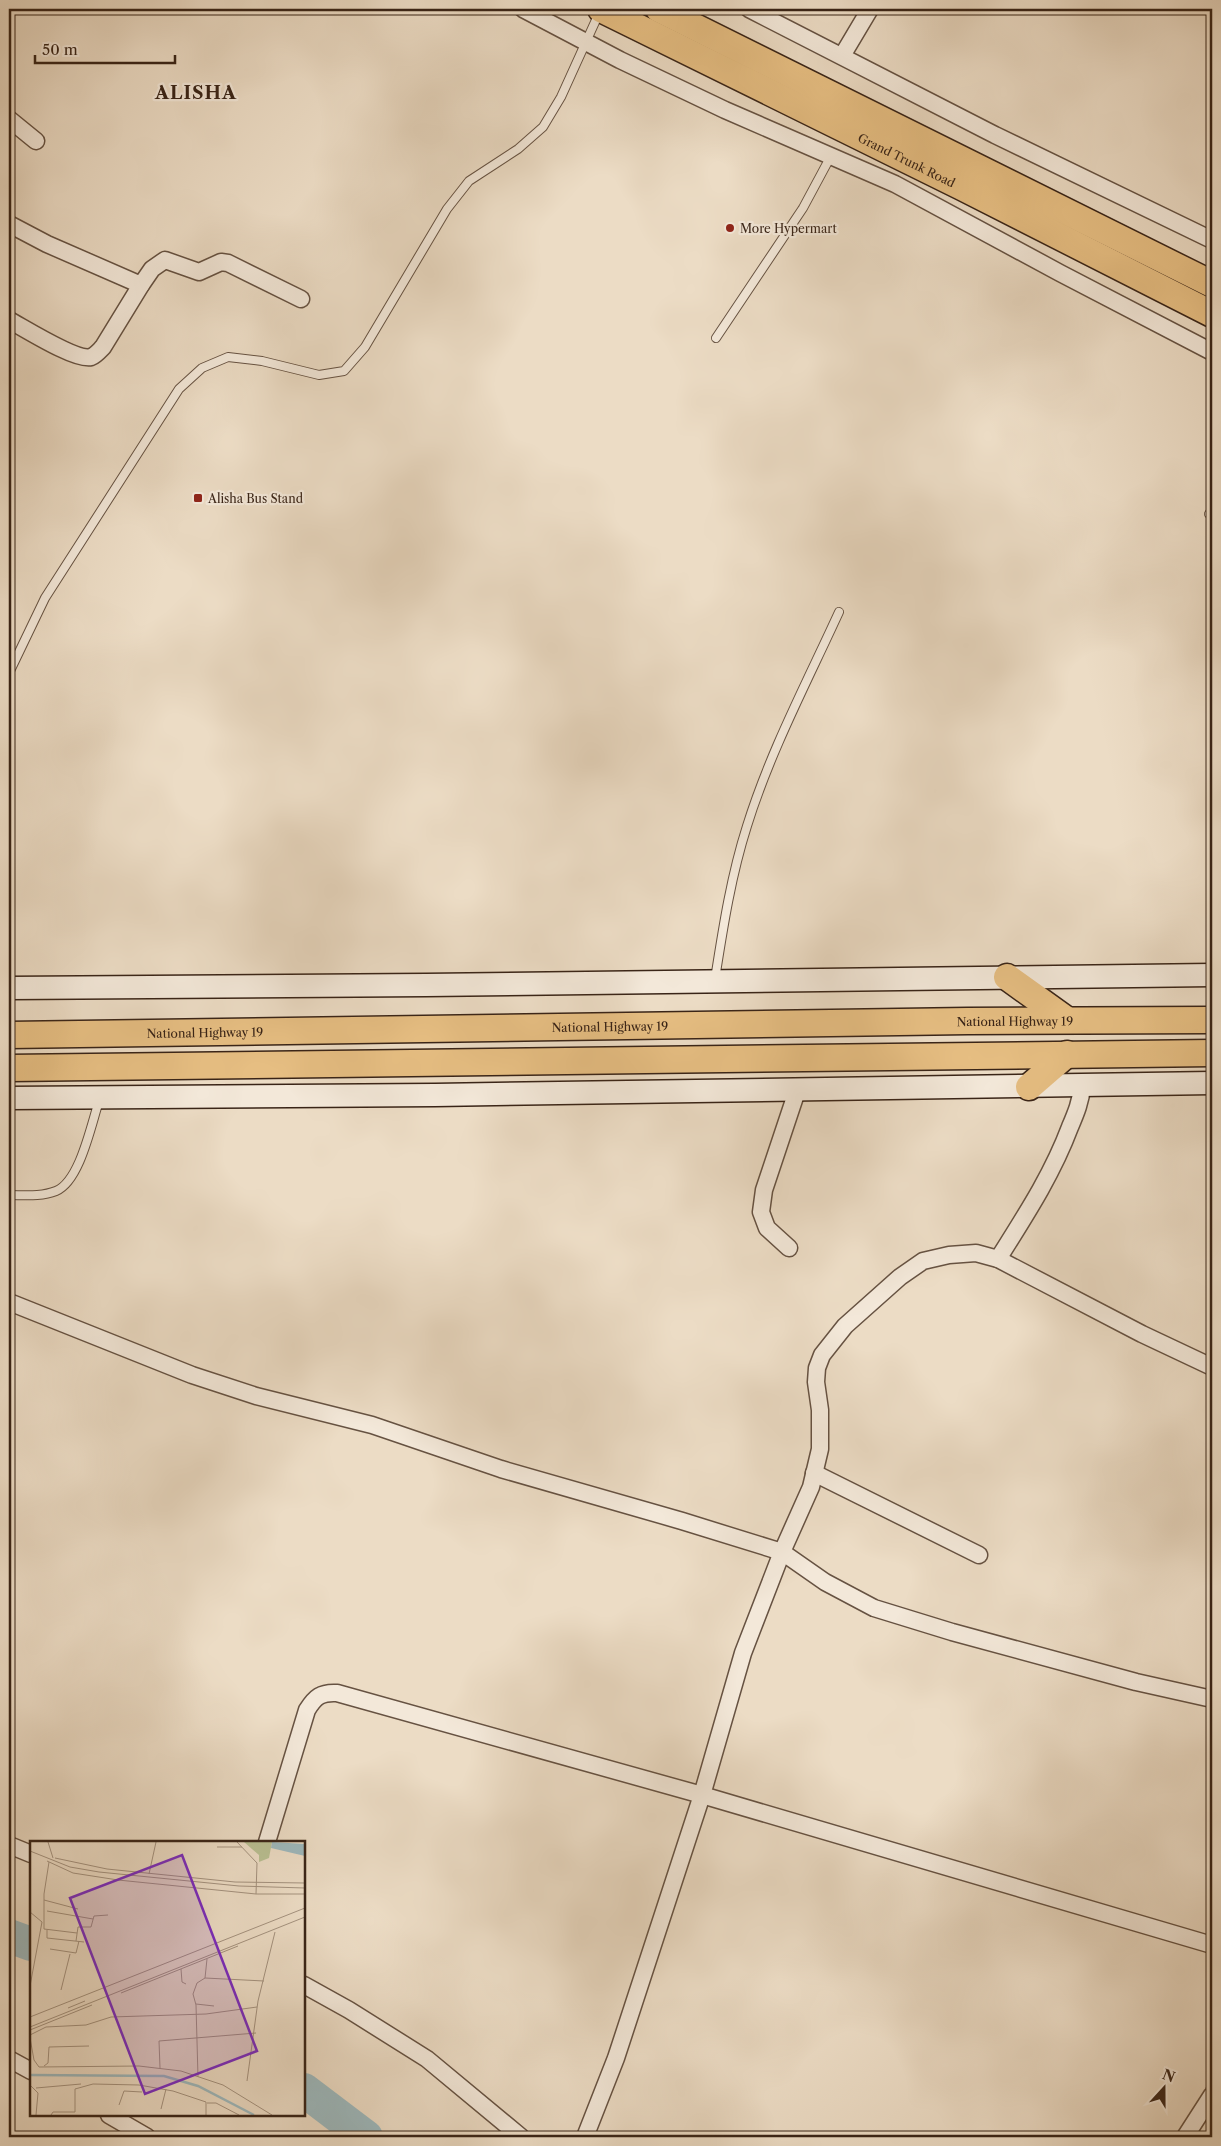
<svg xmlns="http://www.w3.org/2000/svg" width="1221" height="2146" viewBox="0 0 1221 2146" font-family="'Libre Caslon Text',serif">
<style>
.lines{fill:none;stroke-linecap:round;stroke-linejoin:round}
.river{stroke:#9db9be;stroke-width:34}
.service-casing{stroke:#665242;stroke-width:10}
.minor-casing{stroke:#665242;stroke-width:19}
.secondary-casing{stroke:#392417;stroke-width:25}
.trunk-casing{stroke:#392417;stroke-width:29}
.service{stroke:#f3e8d9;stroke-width:8}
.minor{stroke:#f3e8d9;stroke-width:16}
.secondary{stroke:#f3e8d9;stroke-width:22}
.trunk{stroke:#e6be82;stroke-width:26}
.poi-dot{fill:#8f2418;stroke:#f3e8d9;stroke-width:2}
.labels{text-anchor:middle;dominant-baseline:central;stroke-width:4.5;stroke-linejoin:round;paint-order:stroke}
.street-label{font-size:12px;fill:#392417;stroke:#f3e8d9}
.poi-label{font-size:12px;fill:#392417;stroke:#f3e8d9;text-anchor:start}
.district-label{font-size:18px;font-weight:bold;letter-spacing:1px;fill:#392417;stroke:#f3e8d9}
.inset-river{fill:none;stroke:#9db9be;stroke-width:2.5}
.inset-road{fill:none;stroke:#a4927f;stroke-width:1}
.view{fill:#7b2cbf;fill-opacity:0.15;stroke:#7b2cbf;stroke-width:2.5}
.inset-edge{fill:none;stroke:#392417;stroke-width:2.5}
</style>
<rect width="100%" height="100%" fill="#ecdcc5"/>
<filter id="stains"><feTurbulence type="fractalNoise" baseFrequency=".004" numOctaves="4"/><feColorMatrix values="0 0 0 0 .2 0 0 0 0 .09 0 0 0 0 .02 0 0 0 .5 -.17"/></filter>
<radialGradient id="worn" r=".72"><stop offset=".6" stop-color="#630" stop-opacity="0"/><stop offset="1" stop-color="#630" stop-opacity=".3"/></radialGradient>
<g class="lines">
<!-- river -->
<g class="river">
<polyline points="9,1936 31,1944"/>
<polyline points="304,2090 366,2137"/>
</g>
<defs>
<g id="service">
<polyline points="716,338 803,208 832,154"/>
<polyline points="1209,514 1212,510"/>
<polyline points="9,673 45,598 179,389 202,368 228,357 262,361 319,375 344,371 365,347 447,209 469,181 518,149 543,127 561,97 600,11"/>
<path d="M715,979C723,928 731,876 747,826C770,752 807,682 839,612"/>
<path d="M9,1195C24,1195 41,1197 56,1191C80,1181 91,1125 99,1101"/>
</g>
<g id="minor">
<polyline points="523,9 620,60 725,110 895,184 1060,273 1212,352"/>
<polyline points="749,9 995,135 1212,240"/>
<polyline points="842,56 870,9"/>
<polyline points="9,119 36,141"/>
<polyline points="9,224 47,244 141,285"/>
<path d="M9,320C24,328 76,361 91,357C96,355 99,351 103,347L141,285L152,269L165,260L199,272L221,262L228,263L301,299"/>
<polyline points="789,1248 767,1228 761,1212 764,1190 798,1088"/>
<path d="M998,1259C1025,1216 1052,1175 1070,1127C1076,1113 1081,1101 1082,1086"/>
<polyline points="9,1302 192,1375 256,1396 372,1425 501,1469 682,1521 782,1552 825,1582 874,1608 952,1632 1136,1682 1212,1699"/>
<polyline points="814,1473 979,1555"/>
<path d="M267,1842L307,1710C315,1697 321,1692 337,1693L702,1795L1212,1945"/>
<polyline points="9,1845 31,1854"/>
<polyline points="304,1985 349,2010 427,2059 521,2137"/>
<polyline points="9,2059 31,2071"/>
<polyline points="109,2115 147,2137"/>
<polyline points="585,2137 616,2058 702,1795 743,1653 782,1552 811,1487 820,1449 820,1410 816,1382 817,1368 822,1355 845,1326 900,1277 923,1261 949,1255 976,1253 998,1259 1142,1334 1212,1367"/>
<polyline points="1185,2137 1212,2095"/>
</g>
<g id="secondary">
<polyline points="9,988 426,985 1212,975"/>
<polyline points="9,1098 435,1095 1212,1083"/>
</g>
<g id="trunk">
<path id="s1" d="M601,9L962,187L1212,314"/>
<polyline points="659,9 1212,284"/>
<polyline points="1007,977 1067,1020"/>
<path id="s2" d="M9,1035L968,1021L1212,1020"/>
<polyline points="9,1068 1212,1053"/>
<polyline points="1029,1087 1067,1054"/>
</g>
</defs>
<!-- service casing -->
<use href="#service" class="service-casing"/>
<!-- minor casing -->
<use href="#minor" class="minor-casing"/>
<!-- secondary casing -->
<use href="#secondary" class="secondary-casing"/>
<!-- trunk casing -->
<use href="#trunk" class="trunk-casing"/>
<!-- service -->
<use href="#service" class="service"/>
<!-- minor -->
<use href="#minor" class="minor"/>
<!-- secondary -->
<use href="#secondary" class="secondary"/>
<!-- trunk -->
<use href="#trunk" class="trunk"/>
</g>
<!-- markers -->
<g class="poi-dot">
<circle cx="730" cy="228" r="5"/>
<rect x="193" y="493" width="10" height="10" rx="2.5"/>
</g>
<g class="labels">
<!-- street labels -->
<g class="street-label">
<text stroke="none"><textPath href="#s1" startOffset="341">Grand Trunk Road</textPath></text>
<text stroke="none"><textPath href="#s2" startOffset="1006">National Highway 19</textPath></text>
<text stroke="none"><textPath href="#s2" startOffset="601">National Highway 19</textPath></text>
<text stroke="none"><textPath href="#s2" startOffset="196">National Highway 19</textPath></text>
</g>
<!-- poi labels -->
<g class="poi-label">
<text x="740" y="228">More Hypermart</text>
<text x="208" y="498">Alisha Bus Stand</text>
</g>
<!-- district labels -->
<g class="district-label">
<text x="196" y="93">ALISHA</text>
</g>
</g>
<!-- overview -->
<g transform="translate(30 1841)">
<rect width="275" height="275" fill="#ecdcc5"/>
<path d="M214,1H242L239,17L229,21V14Z" fill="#b9c093"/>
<path d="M242,1L275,3V15L241,7Z" fill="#9db9be"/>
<path class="inset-river" d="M0,234L134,235L168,245L224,274"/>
<path class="inset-road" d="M18,1L23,17M207,1L227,22L226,53M187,6H212M0,10L40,26L69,31L209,45L275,47M25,17L77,28L136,34L205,41L275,42M17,20L43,32L88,39L226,53H275M19,21L14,53V88L47,92M119,33L126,1M14,59L48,68M17,70L63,78M0,71L12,81L0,145M17,89V97L54,101M46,100L48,86H61L64,75L78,74M20,108L46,112L49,100M151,128L152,141L156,143M175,137L177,118M31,149L40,113M91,152L208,105M166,163L184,165M38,167L55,160M0,176L275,67M0,186L275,76M0,189L62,164M0,194L16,186L56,184L81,176L176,173L227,166M0,197L4,219L9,226L109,225L151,230L193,244L242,274M14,225L18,222L19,206L59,205M130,227L129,200L226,192M168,236L166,164L163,153L167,142L175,137L234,140M217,240L228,160L245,91M0,244L8,252L6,274M6,247L51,243M177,262H186L209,274M89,264L94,250L112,251M131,268L136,248M21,274L23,271H45V248L63,243L109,244L143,250L176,261V274"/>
<path class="view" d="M152,14L227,210L115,253L40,57Z"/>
<rect width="275" height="275" class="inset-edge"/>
</g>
<!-- margin -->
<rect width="1221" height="2146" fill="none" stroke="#ecdcc5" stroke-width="30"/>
<rect x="10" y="10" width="1201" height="2126" fill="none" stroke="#392417" stroke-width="2.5"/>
<rect x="15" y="15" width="1191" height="2116" fill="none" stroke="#392417"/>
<!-- north arrow -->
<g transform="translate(1164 2088) rotate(21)" stroke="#f3e8d9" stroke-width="4" paint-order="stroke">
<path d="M0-4L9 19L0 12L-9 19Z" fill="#392417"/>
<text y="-8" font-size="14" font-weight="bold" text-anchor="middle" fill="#392417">N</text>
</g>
<!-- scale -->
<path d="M35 55v8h140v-8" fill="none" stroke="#392417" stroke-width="2.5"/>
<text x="42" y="55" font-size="15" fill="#392417" stroke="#f3e8d9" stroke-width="4" paint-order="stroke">50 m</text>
<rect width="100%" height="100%" filter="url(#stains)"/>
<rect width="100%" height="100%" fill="url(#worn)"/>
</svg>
